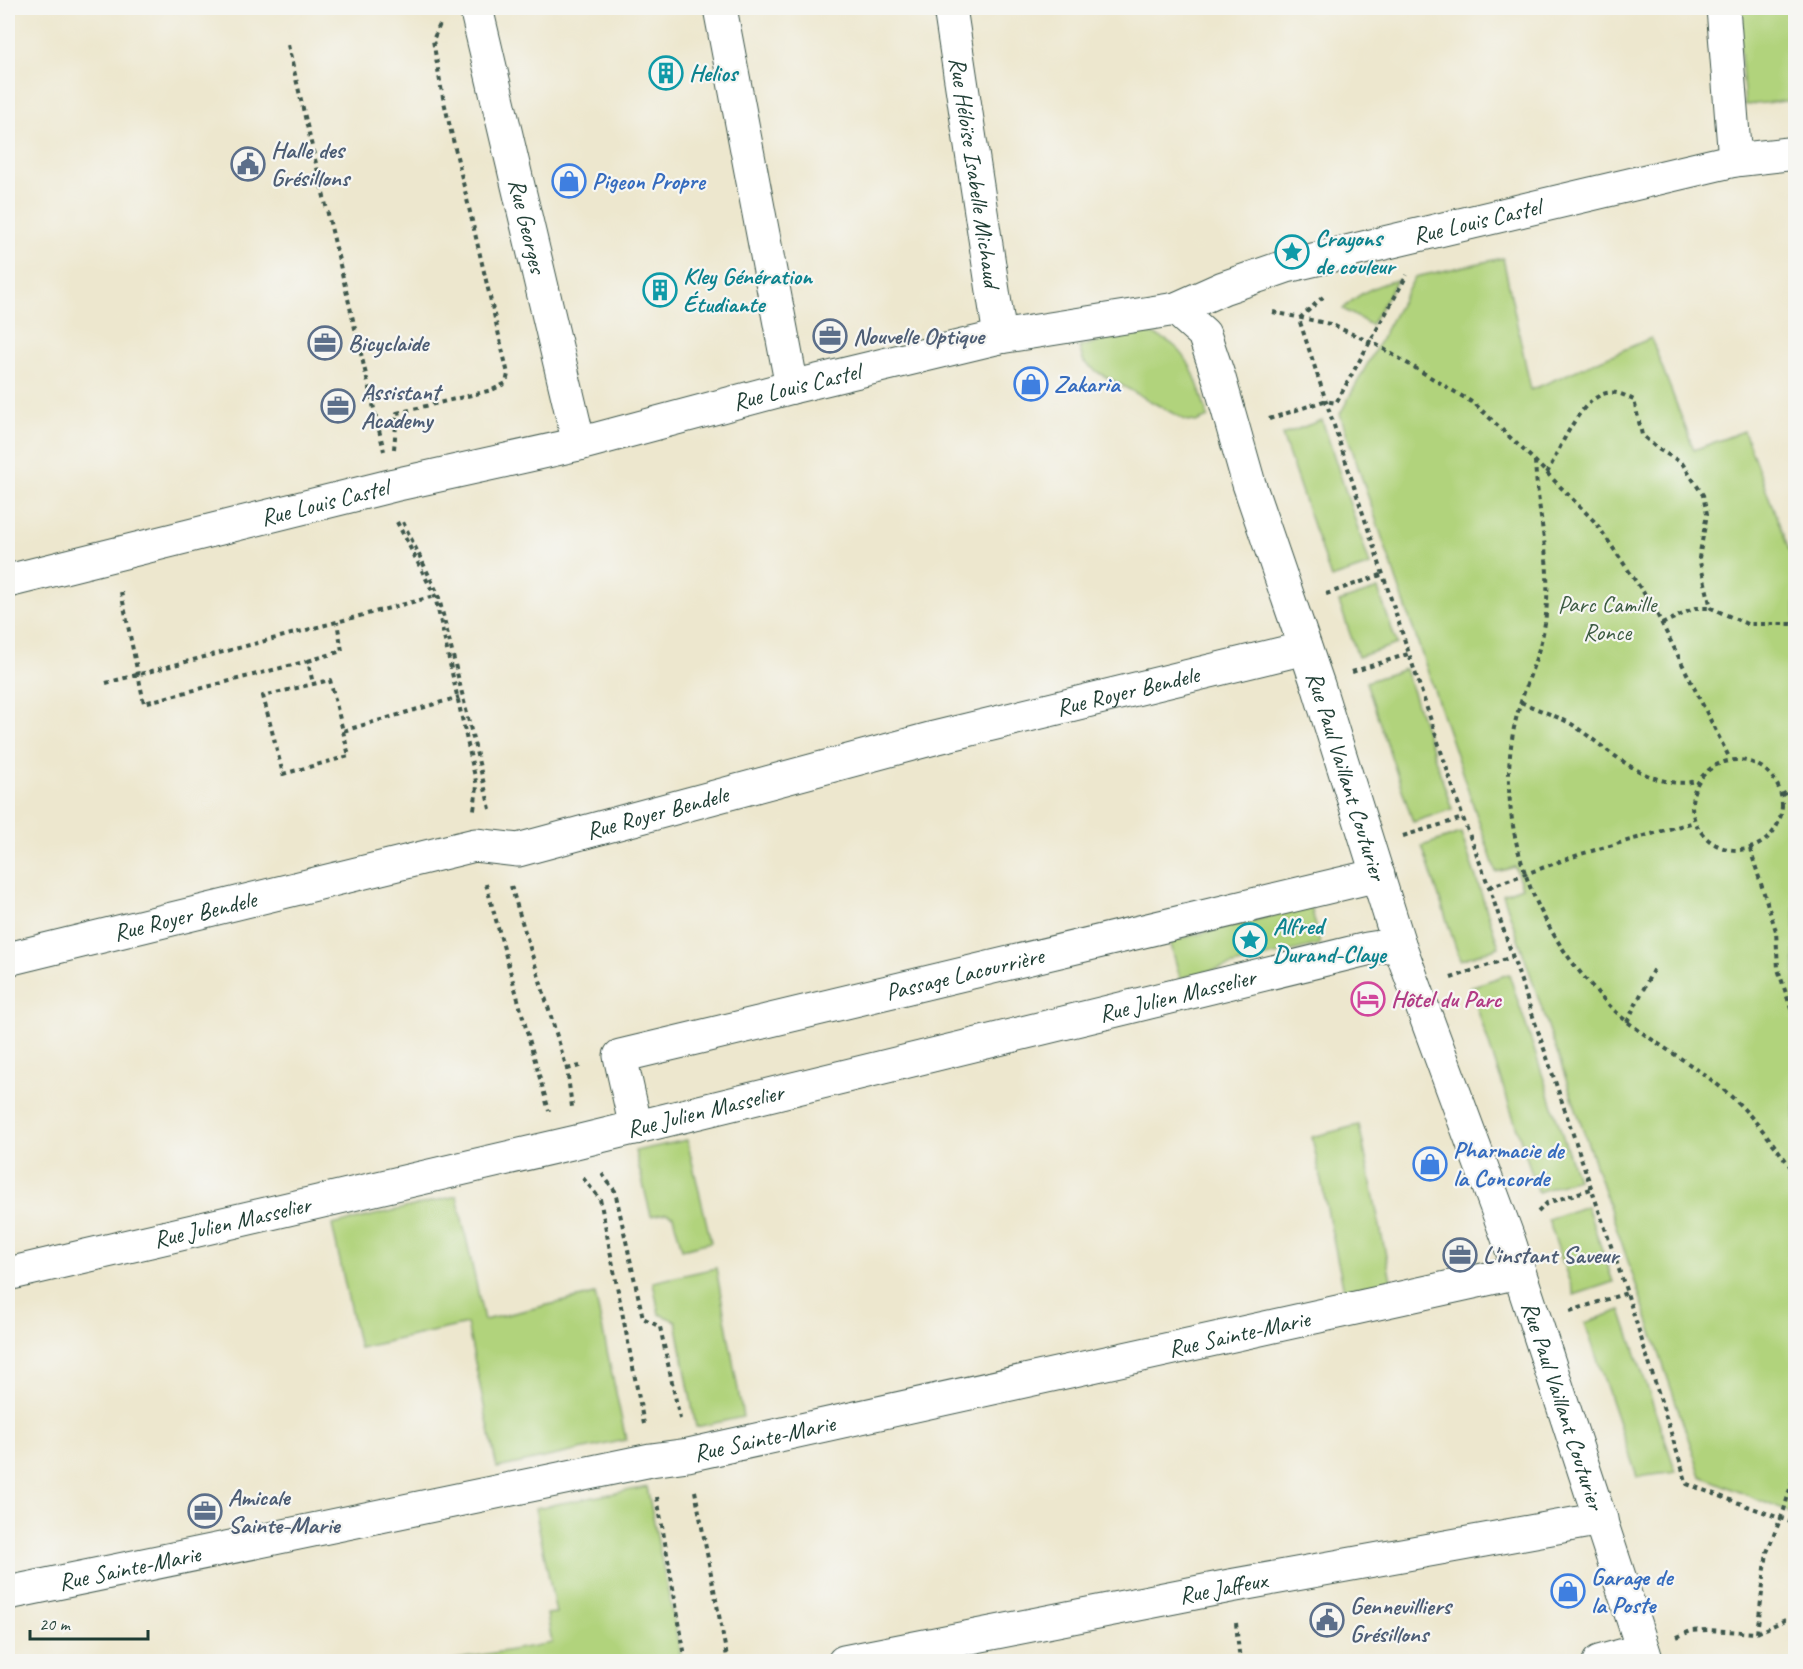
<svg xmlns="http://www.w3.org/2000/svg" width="1803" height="1669" viewBox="0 0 1803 1669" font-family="Caveat,sans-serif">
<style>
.green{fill:#b1d37b;stroke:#688858;stroke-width:1.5}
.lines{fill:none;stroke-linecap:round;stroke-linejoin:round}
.street-casing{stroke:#3e564b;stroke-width:35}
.path{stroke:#3e564b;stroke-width:4;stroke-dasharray:4.5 4.5;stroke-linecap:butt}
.street{stroke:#fff;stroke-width:33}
.labels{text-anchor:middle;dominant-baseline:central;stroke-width:4.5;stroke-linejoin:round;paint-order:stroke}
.culture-label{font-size:24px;font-weight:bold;fill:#0d838f;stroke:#f6f6f2;text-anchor:start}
.service-label{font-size:24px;font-weight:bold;fill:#4e5e75;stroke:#f6f6f2;text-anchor:start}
.street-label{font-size:24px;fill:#1f3d34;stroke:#f6f6f2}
.shop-label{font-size:24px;font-weight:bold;fill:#366cbe;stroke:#f6f6f2;text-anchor:start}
.park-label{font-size:24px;fill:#3c5b42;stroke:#f6f6f2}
.hotel-label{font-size:24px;font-weight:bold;fill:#b23c85;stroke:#f6f6f2;text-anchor:start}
</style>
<rect width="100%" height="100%" fill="#f6f6f2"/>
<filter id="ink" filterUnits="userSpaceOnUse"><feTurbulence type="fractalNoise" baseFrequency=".0167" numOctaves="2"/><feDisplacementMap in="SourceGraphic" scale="12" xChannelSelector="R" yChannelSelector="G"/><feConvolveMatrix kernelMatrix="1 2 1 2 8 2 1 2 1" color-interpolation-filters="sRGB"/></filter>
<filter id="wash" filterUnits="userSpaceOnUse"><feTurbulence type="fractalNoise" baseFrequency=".008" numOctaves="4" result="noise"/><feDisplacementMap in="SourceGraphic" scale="24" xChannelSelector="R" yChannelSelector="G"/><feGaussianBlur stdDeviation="1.35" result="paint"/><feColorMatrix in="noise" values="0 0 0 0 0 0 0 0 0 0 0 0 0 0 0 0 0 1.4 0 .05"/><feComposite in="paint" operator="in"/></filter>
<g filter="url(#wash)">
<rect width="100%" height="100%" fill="#ede7ce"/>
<!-- green -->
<g class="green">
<polygon points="1737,8 1795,8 1795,100 1745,105"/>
<polygon points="1503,258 1531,390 1651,338 1694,450 1744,431 1795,566 1795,1515 1701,1476 1503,894 1522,887 1515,867 1496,872 1340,414 1415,277"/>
<path d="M1397,280L1371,325L1343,309C1358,293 1376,285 1397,280Z"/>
<path d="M1136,331C1189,337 1194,374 1208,417L1196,422L1185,420L1099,373L1084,362L1079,347Z"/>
<polygon points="1322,420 1370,565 1331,578 1282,435"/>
<polygon points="1378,589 1397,644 1358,657 1339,602"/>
<polygon points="1405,669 1452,809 1413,822 1366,682"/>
<polygon points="1461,833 1499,947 1460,960 1422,846"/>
<polygon points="1311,906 1320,944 1180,978 1170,941"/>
<polygon points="1509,974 1577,1179 1538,1192 1470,987"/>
<polygon points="1359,1125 1391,1280 1344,1291 1312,1137"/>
<polygon points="687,1140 711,1242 682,1249 673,1216 667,1213 651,1216 635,1151"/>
<polygon points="457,1196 484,1320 595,1294 626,1440 497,1468 467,1324 359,1348 332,1225"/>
<polygon points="1587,1206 1613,1282 1574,1295 1548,1219"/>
<polygon points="716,1268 743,1417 696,1427 676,1321 659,1314 653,1282"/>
<polygon points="1621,1310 1676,1472 1637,1477 1585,1323"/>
<polygon points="647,1487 682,1661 448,1661 552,1643 547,1614 556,1613 535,1508"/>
</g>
</g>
<g filter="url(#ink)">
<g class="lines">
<defs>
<g id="street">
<path id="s1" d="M476,8L579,444"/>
<polyline points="720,8 792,387"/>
<path id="s2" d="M950,8L1000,337"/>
<polyline points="1723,8 1735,160"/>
<path id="s3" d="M1176,309L1204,334L1219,378L1249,484L1318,685L1399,944L1508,1238L1647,1662"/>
<path id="s4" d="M8,581L394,485L579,444L792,387L1000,337L1176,309L1223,288L1287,266L1735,160L1796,153"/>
<path id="s5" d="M8,959L475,845L518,850L934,738L1305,648"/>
<path id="s6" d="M636,1128L620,1056L1378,875"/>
<path id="s7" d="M8,1274L576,1142L1367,949L1399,944"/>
<path id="s8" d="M8,1593L651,1460L688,1455L1519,1272"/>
<path id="s9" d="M844,1662L1230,1586L1601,1519"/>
<polyline points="1599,1662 1643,1650"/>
</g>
</defs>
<!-- street casing -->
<use href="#street" class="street-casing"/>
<!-- path -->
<g class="path">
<polyline points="288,45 384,451"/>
<polyline points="1323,297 1299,319 1463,818 1489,887 1627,1293 1687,1484 1796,1524"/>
<polyline points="1273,312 1330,324 1377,345 1475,404 1535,461 1596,523 1654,608 1730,759"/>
<polyline points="1269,419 1324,401 1336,403 1407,275"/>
<polyline points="394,449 397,413 492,390 506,383 508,374 442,93 433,40 441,22"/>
<path d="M1535,461C1538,519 1553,562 1545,623C1540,655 1524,687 1516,719C1494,809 1525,907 1584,977C1597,992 1613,1011 1629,1023C1660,1047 1695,1065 1725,1091C1753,1115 1774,1145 1796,1174"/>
<path d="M1547,473C1560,450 1583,386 1617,393C1623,394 1629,398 1634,400L1642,435L1658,449L1682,463L1703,495L1707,514L1699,558L1711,608L1747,624H1796"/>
<polyline points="397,522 435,596 477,786 474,810"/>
<polyline points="403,522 438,594 490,809"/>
<polyline points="121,592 144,703 308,661 313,684"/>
<polyline points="1326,594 1381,575"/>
<polyline points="1662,624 1695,608 1711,608"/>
<polyline points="308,661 342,651 337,622"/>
<polyline points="1352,672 1408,654"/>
<polyline points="106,683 435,596"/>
<path d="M1521,702C1538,710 1558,716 1573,725C1610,750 1649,792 1697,781"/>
<polyline points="343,731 349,756 283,774 263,696 330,680 343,731 459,697"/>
<circle cx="1737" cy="805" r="45"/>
<polyline points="1782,795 1796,786"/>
<polyline points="1403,836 1463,818"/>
<polyline points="1750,849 1776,931 1778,969 1796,1024"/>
<polyline points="486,884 549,1111"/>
<polyline points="511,886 567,1069 572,1107"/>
<polyline points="1489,887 1581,854 1694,822"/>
<polyline points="1451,978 1512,957"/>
<polyline points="1627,1022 1654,968"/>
<polyline points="567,1069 584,1065"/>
<polyline points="602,1174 615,1191 643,1318 660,1327 680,1419"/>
<polyline points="583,1178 600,1199 644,1424"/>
<polyline points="1538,1212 1547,1203 1591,1189"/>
<polyline points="1570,1311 1627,1293"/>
<polyline points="695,1491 728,1662"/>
<polyline points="657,1497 686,1662"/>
<polyline points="1236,1623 1240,1662"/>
<polyline points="1757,1633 1767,1552 1784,1510 1796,1467"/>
<polyline points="1677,1637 1691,1631 1709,1630 1757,1633 1796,1615"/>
</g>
<!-- street -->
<use href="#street" class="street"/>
</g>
</g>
<!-- icons -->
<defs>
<symbol id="building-ring" viewBox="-11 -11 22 22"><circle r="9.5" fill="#f6f6f2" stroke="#0f9aa8" stroke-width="1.5"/><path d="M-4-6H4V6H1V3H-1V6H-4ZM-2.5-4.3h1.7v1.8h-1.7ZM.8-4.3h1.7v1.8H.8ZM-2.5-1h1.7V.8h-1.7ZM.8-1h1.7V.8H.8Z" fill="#0f9aa8"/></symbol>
<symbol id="civic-ring" viewBox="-11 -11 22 22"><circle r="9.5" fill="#f6f6f2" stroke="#5c6f8a" stroke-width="1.5"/><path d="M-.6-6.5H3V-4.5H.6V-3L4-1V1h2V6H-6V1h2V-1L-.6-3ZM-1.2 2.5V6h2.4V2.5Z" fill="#5c6f8a"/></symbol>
<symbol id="shop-ring" viewBox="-11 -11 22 22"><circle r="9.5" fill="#f6f6f2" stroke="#3f7fe0" stroke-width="1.5"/><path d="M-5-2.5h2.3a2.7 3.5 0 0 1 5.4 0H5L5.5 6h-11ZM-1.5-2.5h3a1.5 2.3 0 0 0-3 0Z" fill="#3f7fe0"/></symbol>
<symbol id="sight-ring" viewBox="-11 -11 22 22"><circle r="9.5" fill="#f6f6f2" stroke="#0f9aa8" stroke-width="1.5"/><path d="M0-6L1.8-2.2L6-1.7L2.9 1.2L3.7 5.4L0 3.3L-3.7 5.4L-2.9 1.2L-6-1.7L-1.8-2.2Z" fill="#0f9aa8"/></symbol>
<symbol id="office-ring" viewBox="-11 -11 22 22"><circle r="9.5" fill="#f6f6f2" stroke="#5c6f8a" stroke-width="1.5"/><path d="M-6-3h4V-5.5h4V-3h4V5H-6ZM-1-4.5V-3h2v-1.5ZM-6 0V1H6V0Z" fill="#5c6f8a"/></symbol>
<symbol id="hotel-ring" viewBox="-11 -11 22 22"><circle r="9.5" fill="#f6f6f2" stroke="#d1479c" stroke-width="1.5"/><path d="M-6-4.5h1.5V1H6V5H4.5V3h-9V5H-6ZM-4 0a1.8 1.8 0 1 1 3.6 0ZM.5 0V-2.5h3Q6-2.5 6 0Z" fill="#d1479c"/></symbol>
</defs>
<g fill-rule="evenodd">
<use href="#building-ring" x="647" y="54" width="38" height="38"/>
<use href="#civic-ring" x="229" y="145" width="38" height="38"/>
<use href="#shop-ring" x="550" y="162" width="38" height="38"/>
<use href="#sight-ring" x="1273" y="233" width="38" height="38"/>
<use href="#building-ring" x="641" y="271" width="38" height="38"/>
<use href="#office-ring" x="811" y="317" width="38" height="38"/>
<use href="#office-ring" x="306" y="324" width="38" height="38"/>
<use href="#shop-ring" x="1012" y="365" width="38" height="38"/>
<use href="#office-ring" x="319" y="387" width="38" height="38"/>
<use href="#sight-ring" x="1231" y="921" width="38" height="38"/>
<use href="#hotel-ring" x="1349" y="980" width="38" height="38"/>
<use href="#shop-ring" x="1411" y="1145" width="38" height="38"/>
<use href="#office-ring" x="1441" y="1236" width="38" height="38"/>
<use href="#office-ring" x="186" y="1492" width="38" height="38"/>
<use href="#shop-ring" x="1549" y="1572" width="38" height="38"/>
<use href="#civic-ring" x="1308" y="1601" width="38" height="38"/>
</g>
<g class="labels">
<!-- culture labels -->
<g class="culture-label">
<text x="689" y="73">Helios</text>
<text x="1315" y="238">Crayons<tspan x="1315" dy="28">de couleur</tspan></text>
<text x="683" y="276">Kley Génération<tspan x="683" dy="28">Étudiante</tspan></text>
<text x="1273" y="926">Alfred<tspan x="1273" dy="28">Durand-Claye</tspan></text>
</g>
<!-- service labels -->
<g class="service-label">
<text x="271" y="150">Halle des<tspan x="271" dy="28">Grésillons</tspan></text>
<text x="853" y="336">Nouvelle Optique</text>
<text x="348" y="343">Bicyclaide</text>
<text x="361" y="392">Assistant<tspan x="361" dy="28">Academy</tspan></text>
<text x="1483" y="1255">L'instant Saveur</text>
<text x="228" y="1497">Amicale<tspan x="228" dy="28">Sainte-Marie</tspan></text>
<text x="1350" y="1606">Gennevilliers<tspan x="1350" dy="28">Grésillons</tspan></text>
</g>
<!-- street labels -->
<g class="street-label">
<text stroke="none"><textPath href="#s2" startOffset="166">Rue Héloïse Isabelle Michaud</textPath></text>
<text stroke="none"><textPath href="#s4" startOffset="1514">Rue Louis Castel</textPath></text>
<text stroke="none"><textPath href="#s1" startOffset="224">Rue Georges</textPath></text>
<text stroke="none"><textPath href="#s4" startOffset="812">Rue Louis Castel</textPath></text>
<text stroke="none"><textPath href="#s4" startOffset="326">Rue Louis Castel</textPath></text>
<text stroke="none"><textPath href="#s5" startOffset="1154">Rue Royer Bendele</textPath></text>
<text stroke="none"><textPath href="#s3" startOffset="502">Rue Paul Vaillant Couturier</textPath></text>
<text stroke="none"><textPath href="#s5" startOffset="668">Rue Royer Bendele</textPath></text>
<text stroke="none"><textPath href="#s5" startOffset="182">Rue Royer Bendele</textPath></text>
<text stroke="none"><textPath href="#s6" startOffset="428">Passage Lacourrière</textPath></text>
<text stroke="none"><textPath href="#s7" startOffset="1202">Rue Julien Masselier</textPath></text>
<text stroke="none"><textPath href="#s7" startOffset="716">Rue Julien Masselier</textPath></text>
<text stroke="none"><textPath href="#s7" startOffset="230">Rue Julien Masselier</textPath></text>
<text stroke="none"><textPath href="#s8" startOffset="1258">Rue Sainte-Marie</textPath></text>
<text stroke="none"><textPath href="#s3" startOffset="1168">Rue Paul Vaillant Couturier</textPath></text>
<text stroke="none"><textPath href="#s8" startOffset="772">Rue Sainte-Marie</textPath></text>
<text stroke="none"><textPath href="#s8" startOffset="124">Rue Sainte-Marie</textPath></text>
<text stroke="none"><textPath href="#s9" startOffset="386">Rue Jaffeux</textPath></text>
</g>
<!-- shop labels -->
<g class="shop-label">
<text x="592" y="181">Pigeon Propre</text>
<text x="1054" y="384">Zakaria</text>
<text x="1453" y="1150">Pharmacie de<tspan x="1453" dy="28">la Concorde</tspan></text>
<text x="1591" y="1577">Garage de<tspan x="1591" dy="28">la Poste</tspan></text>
</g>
<!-- park labels -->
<g class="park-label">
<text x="1607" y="604">Parc Camille<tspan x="1607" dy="28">Ronce</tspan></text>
</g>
<!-- hotel labels -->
<g class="hotel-label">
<text x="1391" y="999">Hôtel du Parc</text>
</g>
</g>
<!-- margin -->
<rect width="1803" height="1669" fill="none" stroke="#f6f6f2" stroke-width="30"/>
<!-- scale -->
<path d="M30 1630v9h118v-9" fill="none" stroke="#1f3d34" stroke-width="3"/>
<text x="39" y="1630" font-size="18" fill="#1f3d34" stroke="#f6f6f2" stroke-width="4.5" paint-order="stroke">20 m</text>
</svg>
